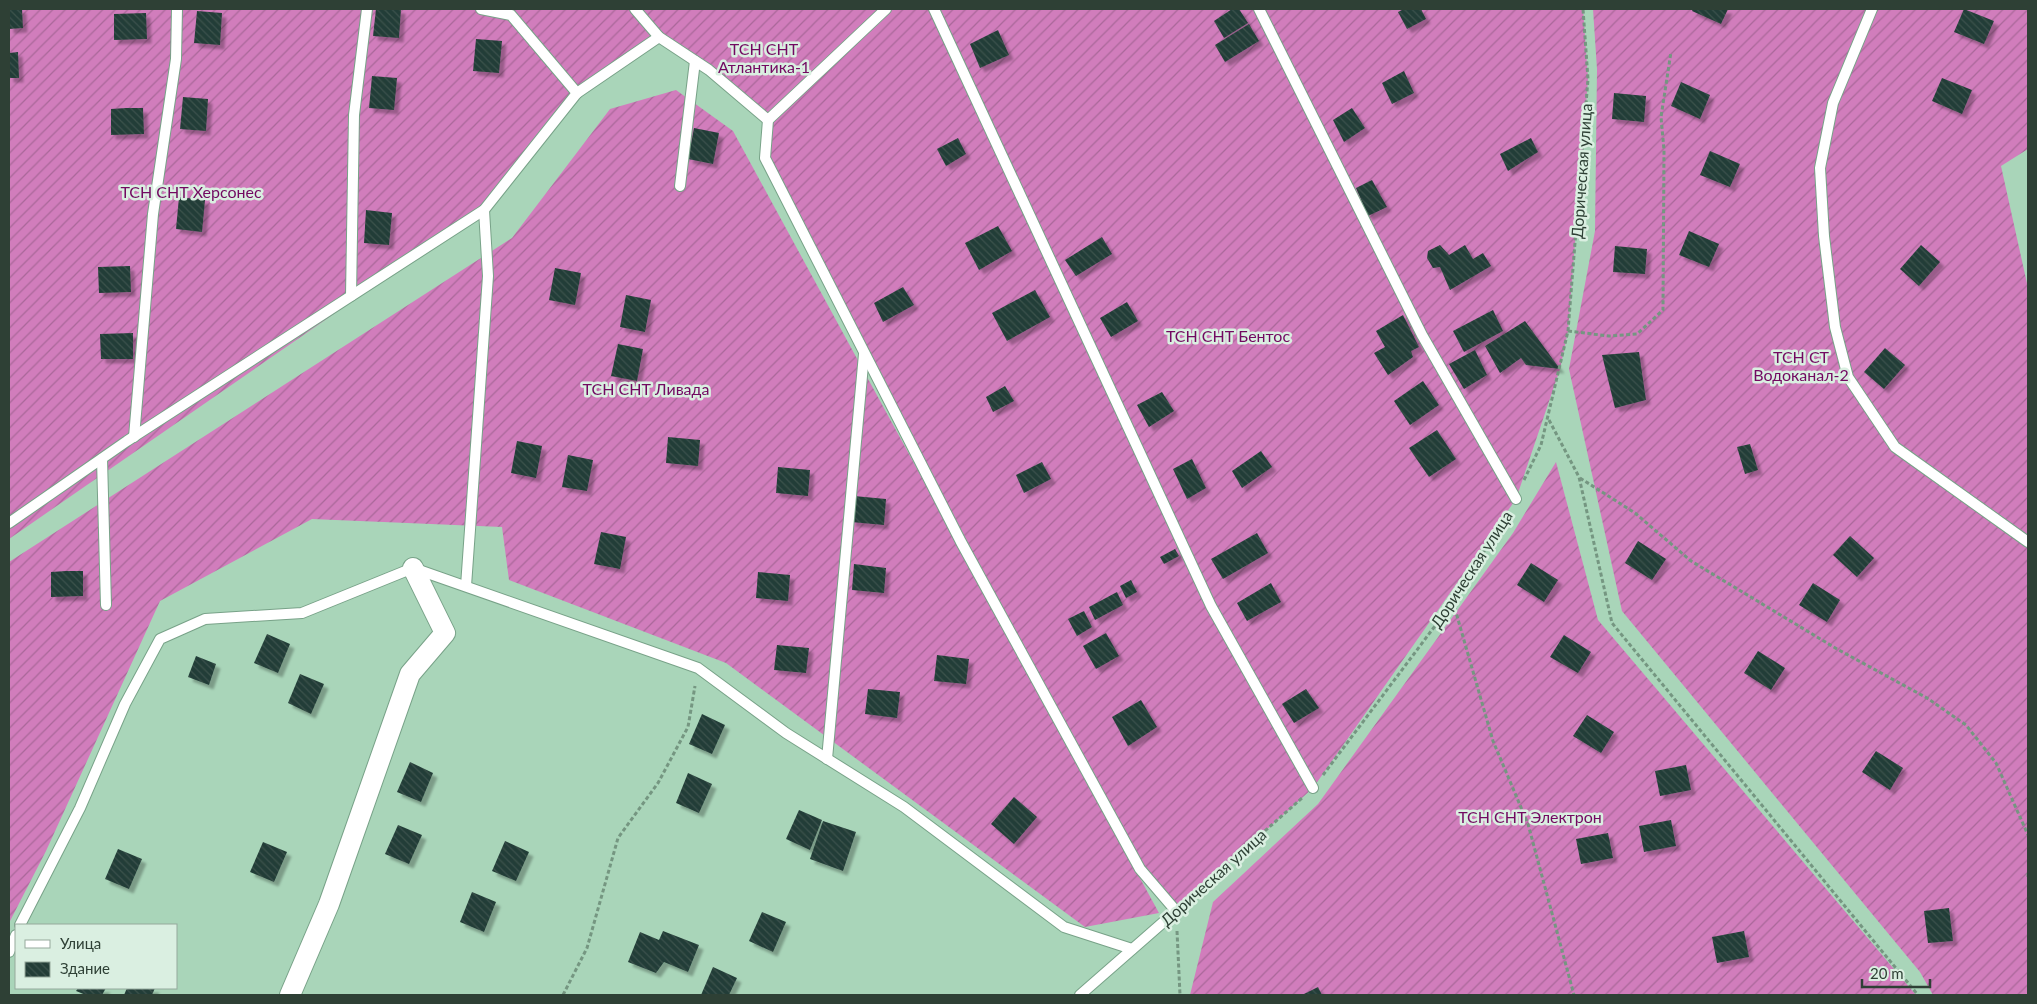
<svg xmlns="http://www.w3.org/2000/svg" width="2037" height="1004" viewBox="0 0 2037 1004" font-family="Lato,sans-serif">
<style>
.garden{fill:url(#garden-furrows)}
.building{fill:url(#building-back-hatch);filter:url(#shadow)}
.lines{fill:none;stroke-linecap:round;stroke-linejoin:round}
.lane-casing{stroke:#78a288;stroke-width:12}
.street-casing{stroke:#78a288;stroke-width:22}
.path{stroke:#759681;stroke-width:3;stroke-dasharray:4 2.5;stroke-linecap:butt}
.lane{stroke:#fff;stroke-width:10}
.street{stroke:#fff;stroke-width:20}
.labels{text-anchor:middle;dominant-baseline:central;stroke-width:5;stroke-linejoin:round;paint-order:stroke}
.park-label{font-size:16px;fill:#720961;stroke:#daefe1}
.street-label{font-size:16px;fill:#2e4035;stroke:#daefe1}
</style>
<defs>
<pattern id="garden-furrows" width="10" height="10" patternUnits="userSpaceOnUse" patternTransform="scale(1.25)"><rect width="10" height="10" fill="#d17dbc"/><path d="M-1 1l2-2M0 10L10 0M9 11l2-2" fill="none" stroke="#aa689a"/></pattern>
<pattern id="building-back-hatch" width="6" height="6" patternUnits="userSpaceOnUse" patternTransform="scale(1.25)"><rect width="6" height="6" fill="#233d37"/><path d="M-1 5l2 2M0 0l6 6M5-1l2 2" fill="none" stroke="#3b524c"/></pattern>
<filter id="shadow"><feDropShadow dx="4.5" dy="4.5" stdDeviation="1" flood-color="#0004"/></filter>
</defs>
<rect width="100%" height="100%" fill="#a9d5b9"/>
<!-- garden -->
<g class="garden">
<polygon points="9,9 1583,9 1588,79 1568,331 1560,369 1516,499 1313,788 1176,911 1140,869 765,158 768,120 659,37 577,93 484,210 9,539"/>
<polygon points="1593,9 2028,9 2028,149 2001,166 2028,288 2028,995 1933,995 1920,972 1622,611 1569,369 1595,231 1597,69"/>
<polygon points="676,90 733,131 1159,913 1085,927 726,663 509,580 502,527 312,519 160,601 46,851 9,923 9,562 512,238 610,109"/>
<polygon points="1556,462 1598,620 1916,995 1190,995 1213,902 1318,804 1513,533"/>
</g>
<!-- building -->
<g class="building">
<polygon points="9,9 22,9 23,28 9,29"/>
<polygon points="376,9 401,9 399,38 373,36"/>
<polygon points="1232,9 1239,9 1248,23 1224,38 1214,21"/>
<polygon points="1404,9 1421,9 1426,19 1407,29 1398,12"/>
<polygon points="1693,9 1728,9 1721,24 1692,11"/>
<polygon points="1964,9 1994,21 1984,44 1954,32"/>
<polygon points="197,11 222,13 220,45 194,43"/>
<polygon points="146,13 147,39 114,40 114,14"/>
<polygon points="1249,24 1259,41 1225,62 1215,45"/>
<polygon points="998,30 1009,55 980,68 970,44"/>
<polygon points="476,39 502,41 499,73 473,71"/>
<polygon points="18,52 19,78 9,78 9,53"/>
<polygon points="1404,71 1414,93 1392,104 1382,83"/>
<polygon points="372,76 397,78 394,110 369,108"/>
<polygon points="1942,78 1972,90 1962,114 1932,101"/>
<polygon points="1681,82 1710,95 1700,119 1671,106"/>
<polygon points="1614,93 1646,96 1644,122 1612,119"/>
<polygon points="183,97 208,99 206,131 180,129"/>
<polygon points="126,108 143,108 144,134 111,135 111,109"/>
<polygon points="1352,108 1365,128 1344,142 1333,120"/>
<polygon points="694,128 719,133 713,164 688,159"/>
<polygon points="958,138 966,154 946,166 937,149"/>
<polygon points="1531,138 1538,152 1508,171 1500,154"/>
<polygon points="1710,151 1740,164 1730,187 1700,175"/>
<polygon points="1372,180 1387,207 1368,216 1356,188"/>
<polygon points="179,197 205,200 202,232 176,229"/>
<polygon points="366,210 392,213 389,245 364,243"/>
<polygon points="998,226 1012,251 979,270 965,243"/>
<polygon points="1689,231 1719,244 1709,267 1679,255"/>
<polygon points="1102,237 1112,254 1076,276 1065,260"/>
<polygon points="1440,245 1449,255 1465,245 1473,259 1483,253 1491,266 1450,290 1440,267 1433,268 1427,258 1428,251"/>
<polygon points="1921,245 1940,262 1919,286 1900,269"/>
<polygon points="1615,246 1647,249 1645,274 1613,272"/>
<polygon points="130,266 131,292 99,293 98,267"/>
<polygon points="555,268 581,273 575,305 549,300"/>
<polygon points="903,287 914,305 883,322 874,303"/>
<polygon points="1035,290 1050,317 1007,341 992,313"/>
<polygon points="626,295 651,300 645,332 620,327"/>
<polygon points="1127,302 1138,321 1111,337 1100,318"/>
<polygon points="1493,310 1503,331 1464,352 1453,331"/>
<polygon points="1403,315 1419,347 1411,351 1413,357 1388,375 1374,353 1385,347 1376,331"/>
<polygon points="1525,321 1560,369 1526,365 1521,358 1500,373 1485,346"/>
<polygon points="133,333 133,359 101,359 100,334"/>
<polygon points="618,344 643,349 637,381 611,376"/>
<polygon points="1885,348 1905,365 1884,389 1864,372"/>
<polygon points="1475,350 1487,375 1464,389 1449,364"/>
<polygon points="1639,352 1646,400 1615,408 1602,355"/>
<polygon points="1423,381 1439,405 1410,425 1394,401"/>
<polygon points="1005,386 1014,401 993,412 986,397"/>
<polygon points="1162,392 1174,411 1149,427 1137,405"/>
<polygon points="1437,430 1456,459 1429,477 1409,448"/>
<polygon points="668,437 700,440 698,466 666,463"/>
<polygon points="517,441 542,446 536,478 511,473"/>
<polygon points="1750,444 1758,470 1745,474 1737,447"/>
<polygon points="1261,451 1272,467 1242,488 1232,471"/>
<polygon points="568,455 593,460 587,491 562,487"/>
<polygon points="1192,459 1206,488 1187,499 1173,469"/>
<polygon points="1042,462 1051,479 1024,493 1016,475"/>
<polygon points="778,467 810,470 808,496 776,493"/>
<polygon points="854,496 886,499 884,525 851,522"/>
<polygon points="601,532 626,537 620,569 594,564"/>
<polygon points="1257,533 1268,553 1223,579 1211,559"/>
<polygon points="1850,536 1874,558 1857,577 1833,555"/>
<polygon points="1638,541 1666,559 1652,580 1625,563"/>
<polygon points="1175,549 1179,556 1164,564 1160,557"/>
<polygon points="1531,563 1558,580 1544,602 1517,585"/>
<polygon points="854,564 886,568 884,593 852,590"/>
<polygon points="66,571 83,571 83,596 51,597 51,572"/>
<polygon points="758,572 790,575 788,601 756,598"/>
<polygon points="1131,580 1137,592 1126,598 1120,586"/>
<polygon points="1271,583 1281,602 1247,621 1237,603"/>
<polygon points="1813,583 1840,600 1827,622 1799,605"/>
<polygon points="1117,592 1123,605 1095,620 1089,607"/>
<polygon points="1084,611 1092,627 1077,636 1068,619"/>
<polygon points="1106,633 1119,656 1096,669 1083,646"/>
<polygon points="267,634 290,644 278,673 254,663"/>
<polygon points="1564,635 1591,652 1578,673 1550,657"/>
<polygon points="777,645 809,648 806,673 774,670"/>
<polygon points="1758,651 1785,668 1771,690 1744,673"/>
<polygon points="937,655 969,659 966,684 934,681"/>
<polygon points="196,656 216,664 209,685 188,677"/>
<polygon points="300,674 324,684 311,714 288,703"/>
<polygon points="868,689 900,692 897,718 865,714"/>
<polygon points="1306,689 1319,708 1294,723 1282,704"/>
<polygon points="1141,700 1157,727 1128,746 1112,717"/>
<polygon points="702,714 725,725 712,754 689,744"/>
<polygon points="1587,715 1614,732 1601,753 1573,736"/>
<polygon points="1876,751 1903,768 1890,790 1862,772"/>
<polygon points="410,762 433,773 421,802 397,792"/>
<polygon points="1686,765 1691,790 1660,796 1655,771"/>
<polygon points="688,773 712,784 699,813 676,803"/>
<polygon points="1014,797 1037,817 1014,844 991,824"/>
<polygon points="799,810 822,820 810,850 786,839"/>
<polygon points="1671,820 1676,846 1644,852 1639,826"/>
<polygon points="823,821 856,832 843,871 810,859"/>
<polygon points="398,825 422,835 409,864 385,854"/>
<polygon points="1608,833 1613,858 1581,864 1576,839"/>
<polygon points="505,841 529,852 516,881 492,871"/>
<polygon points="263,842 287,852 274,882 250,872"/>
<polygon points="118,849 142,859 129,889 105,879"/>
<polygon points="472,892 496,902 484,932 460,922"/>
<polygon points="1949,908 1953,941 1928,943 1924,911"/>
<polygon points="762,912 786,922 773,952 749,941"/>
<polygon points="663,931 699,945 688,972 664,962 656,973 628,962 640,932 659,940"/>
<polygon points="1744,931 1749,957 1717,963 1712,937"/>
<polygon points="713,967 737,978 729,995 701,995"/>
<polygon points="1318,987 1322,995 1302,995"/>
<polygon points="78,988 106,988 102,995 86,995 76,991"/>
<polygon points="127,988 155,988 152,995 124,995"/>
</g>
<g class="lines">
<defs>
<g id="lane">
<polyline points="481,9 511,15 577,93 659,37"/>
<polyline points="635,9 659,37 709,70 768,120"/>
<polyline points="886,9 768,120 765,158 961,542 1140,869 1176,911 1080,995"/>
<polyline points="934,9 1211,606 1313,788"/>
<polyline points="1259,9 1422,335 1516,499"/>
<polyline points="1872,9 1833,103 1820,168 1824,236 1835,327 1848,377 1895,447 2028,542"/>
<polyline points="680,186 695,61"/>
<polyline points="351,296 354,115 367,9"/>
<polyline points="134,437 153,214 176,59 177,9"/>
<polyline points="102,459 106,605"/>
<polyline points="9,523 127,441 484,210 577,93"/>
<polyline points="466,586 488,276 484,210"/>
<polyline points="827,759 864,354"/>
<polyline points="20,925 80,808 125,704 160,639 205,619 302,613 413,568 698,668 786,733 904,807 1064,927 1132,949"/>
<polyline points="9,952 16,935"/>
</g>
<polyline id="street" points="290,995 329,904 410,674 445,633 413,568"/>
</defs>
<!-- lane casing -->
<use href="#lane" class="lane-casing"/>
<!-- street casing -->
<use href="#street" class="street-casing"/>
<!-- path -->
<g class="path">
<polyline points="1568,331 1609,336 1637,334 1663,310 1664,150 1661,117 1671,52"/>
<polyline points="1549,420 1579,477 1612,623 1918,995"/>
<polyline points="1580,478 1635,513 1691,561 1837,649 1927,698 1966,725 1996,763 2028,835"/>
<polyline points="1524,480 1541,445 1568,331 1588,79 1583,9"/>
<polyline points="1453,602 1493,741 1528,824 1574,995"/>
<polyline points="1323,775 1453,602 1508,512"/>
<polyline points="2028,873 2028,879"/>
<polyline points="1187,900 1302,798"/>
<polyline points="1177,931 1180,995"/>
<polyline points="563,995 587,948 618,838 658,783 688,727 695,686"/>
</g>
<!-- lane -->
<use href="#lane" class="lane"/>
<!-- street -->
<use href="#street" class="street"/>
</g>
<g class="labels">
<!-- park labels -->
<g class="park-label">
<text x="764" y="48">ТСН СНТ<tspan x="764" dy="18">Атлантика-1</tspan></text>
<text x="191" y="191">ТСН СНТ Херсонес</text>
<text x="1228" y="335">ТСН СНТ Бентос</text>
<text x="1801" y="356">ТСН СТ<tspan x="1801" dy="18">Водоканал-2</tspan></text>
<text x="646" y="388">ТСН СНТ Ливада</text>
<text x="1530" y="816">ТСН СНТ Электрон</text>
</g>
<!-- street labels -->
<g class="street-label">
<text transform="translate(1581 171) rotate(-86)">Дорическая улица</text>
<text transform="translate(1471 569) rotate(-57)">Дорическая улица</text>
<text transform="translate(1213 877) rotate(-42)">Дорическая улица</text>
</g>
</g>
<!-- border -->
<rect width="2037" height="1004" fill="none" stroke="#2e4035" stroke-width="20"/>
<!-- legend -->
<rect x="15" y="924" width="162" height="65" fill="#daefe1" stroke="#95a99c"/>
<rect x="25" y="940" width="25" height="8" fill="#ffffff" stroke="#95a99c"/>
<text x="60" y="949" font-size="15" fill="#2e4035">Улица</text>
<rect x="25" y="962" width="25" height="15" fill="url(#building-back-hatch)" stroke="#95a99c"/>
<text x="60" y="974" font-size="15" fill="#2e4035">Здание</text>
<!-- scale -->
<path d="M1862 979v8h68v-8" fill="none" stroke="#2e4035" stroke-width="2.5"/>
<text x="1870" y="979" font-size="15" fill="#2e4035" stroke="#daefe1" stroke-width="4" paint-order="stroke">20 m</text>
</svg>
